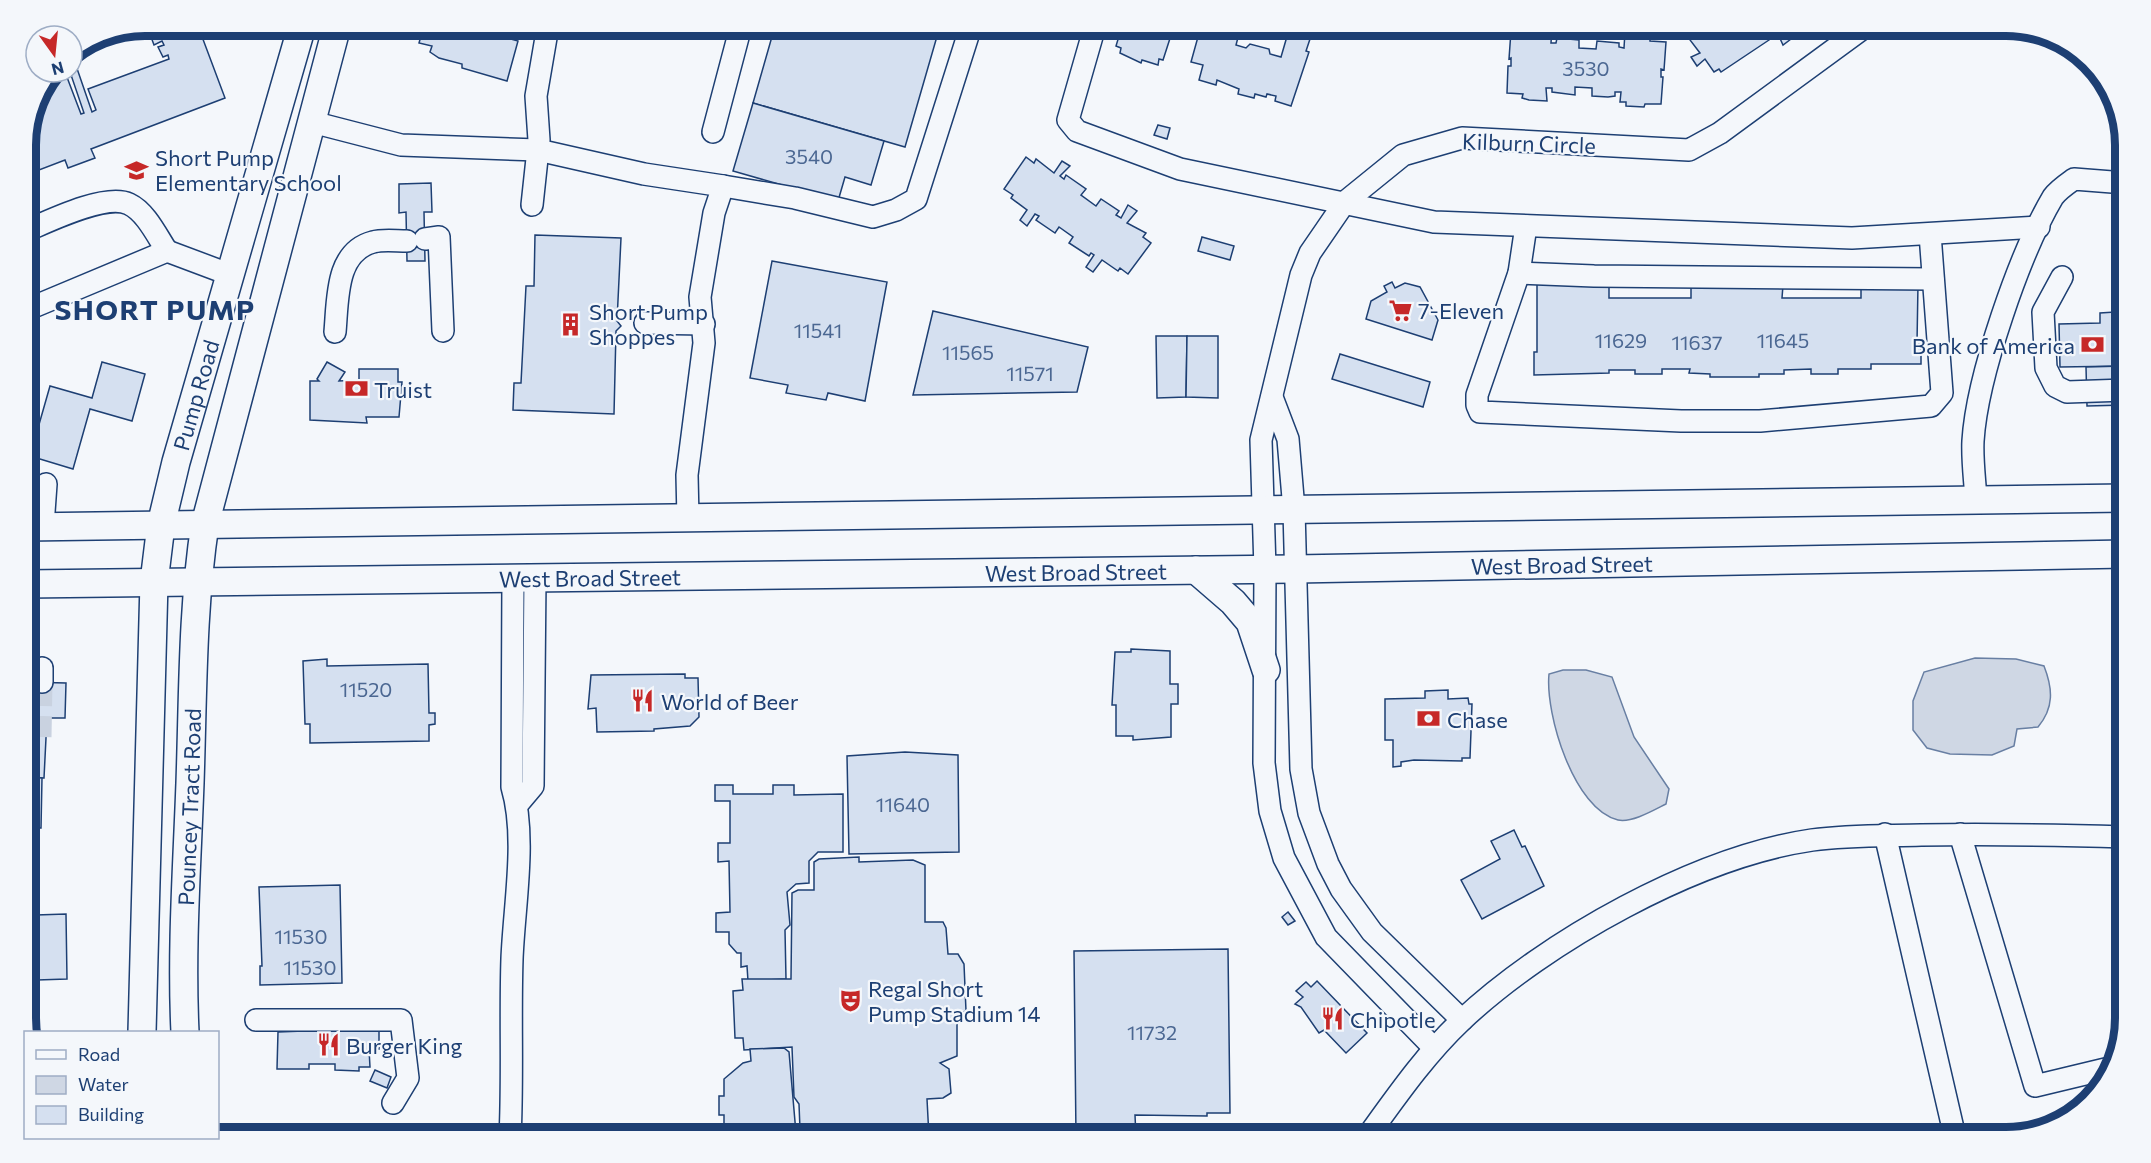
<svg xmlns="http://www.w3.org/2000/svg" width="2151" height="1163" viewBox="0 0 2151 1163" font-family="Commissioner,sans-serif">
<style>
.water{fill:#cfd7e4;stroke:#687fa3;stroke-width:1.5}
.building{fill:#d5e0f0;stroke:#1d3f73;stroke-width:1.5}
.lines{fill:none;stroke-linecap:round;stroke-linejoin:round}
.minor-tunnel{stroke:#c9d2e0;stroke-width:21;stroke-dasharray:21 10;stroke-linecap:butt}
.minor-casing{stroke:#1d3f73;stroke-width:24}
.major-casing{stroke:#1d3f73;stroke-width:30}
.minor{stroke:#f4f7fb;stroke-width:21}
.major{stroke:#f4f7fb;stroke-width:27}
.labels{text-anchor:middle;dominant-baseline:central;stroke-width:4.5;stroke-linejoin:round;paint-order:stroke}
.number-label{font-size:20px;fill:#4b6792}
.street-label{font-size:22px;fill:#1d3f73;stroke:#f4f7fb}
.poi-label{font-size:22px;fill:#1d3f73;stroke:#f4f7fb;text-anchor:start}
.district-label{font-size:28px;font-weight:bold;letter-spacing:1.5px;fill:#1d3f73;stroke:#f4f7fb}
.rim{fill:none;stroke:#1d3f73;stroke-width:8}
</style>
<rect width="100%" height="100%" fill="#f4f7fb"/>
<!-- water -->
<g class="water">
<path d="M1975,658L2016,659L2044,666C2053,689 2054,708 2038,727L2017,729L2014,746L1992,755L1950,754L1927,748L1913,730V701L1924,672Z"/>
<path d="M1563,670H1586L1612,677L1634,737L1669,789L1666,804C1654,810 1632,823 1618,820C1574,810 1545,714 1549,674Z"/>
</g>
<!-- building -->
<g class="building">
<polygon points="147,26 198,26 225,98 91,149 95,158 68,168 65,160 26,175 26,138 35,99 53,72 65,72 81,114 84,113 70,72 72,54 92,112 96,110 88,89 169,59 168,55 163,57 158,47 164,45 162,41 154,45"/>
<polygon points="435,26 472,26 471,28 518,41 507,81 462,68 462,64 439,58 430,52 432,46 419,43 423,29 434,32"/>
<polygon points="775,26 940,26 905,147 753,103"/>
<polygon points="1122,26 1174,26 1163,60 1159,59 1158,65 1142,60 1141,63 1120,53 1121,48 1116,46"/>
<polygon points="1201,26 1216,28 1217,26 1241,26 1236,45 1246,48 1250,44 1269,49 1270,54 1281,57 1288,33 1310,39 1306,51 1309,52 1291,106 1275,101 1276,96 1267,94 1266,97 1255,94 1254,98 1238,94 1239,89 1217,80 1216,85 1199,80 1203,65 1191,62"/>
<polygon points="1702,26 1790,26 1782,31 1791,39 1783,45 1778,34 1721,72 1719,69 1714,72 1705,59 1697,66 1691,57 1700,53 1690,40 1695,36 1693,32"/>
<polygon points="1545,27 1552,27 1551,43 1556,43 1557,38 1579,40 1579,48 1596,49 1597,41 1619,43 1619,47 1624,48 1625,32 1633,32 1633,36 1650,37 1650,41 1666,42 1664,70 1661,69 1661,77 1663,77 1661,104 1645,104 1644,107 1626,106 1626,102 1620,102 1621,92 1615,92 1615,96 1608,97 1592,96 1592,88 1575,87 1575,95 1552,92 1552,88 1546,88 1547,101 1529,100 1522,98 1523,94 1507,93 1508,66 1511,66 1511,58 1509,59 1511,31 1527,32 1528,29 1545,30"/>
<polygon points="753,103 884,141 871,185 845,177 838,201 733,171"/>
<polygon points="1158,125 1170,128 1167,139 1154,135"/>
<polygon points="1026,157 1034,163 1036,159 1054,173 1062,161 1070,166 1060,176 1064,179 1066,175 1086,189 1081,195 1096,206 1101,199 1119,211 1116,215 1121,218 1128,205 1137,211 1127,223 1146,233 1143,237 1151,243 1128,274 1120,268 1118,271 1102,260 1093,272 1086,267 1094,255 1091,253 1089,256 1069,243 1073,237 1059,227 1055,233 1036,220 1039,216 1035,214 1027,226 1020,220 1027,210 1011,198 1013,195 1004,189"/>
<polygon points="431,183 432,212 424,212 425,261 407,261 406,212 399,213 399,184"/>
<polygon points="535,235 621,238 617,321 621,326 616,331 614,414 513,410 514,383 521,383 526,286 534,286"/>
<polygon points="1202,237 1234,246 1230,260 1198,251"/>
<polygon points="772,261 887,282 865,401 828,393 826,400 786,393 788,385 750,378"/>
<polygon points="1392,282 1395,288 1405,283 1420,287 1438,320 1432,340 1366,319 1371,301 1387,292 1384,286"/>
<polygon points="1537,284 1609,284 1609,298 1691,298 1691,285 1783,285 1782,298 1861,298 1861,284 1918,284 1917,343 1921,343 1921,364 1871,364 1871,369 1838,369 1838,374 1811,374 1811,369 1784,370 1784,374 1759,374 1759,377 1710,377 1710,374 1689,373 1690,369 1662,369 1662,374 1635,374 1635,370 1609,370 1609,373 1534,375 1534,352 1537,352"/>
<polygon points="933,311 1088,347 1077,392 913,395"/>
<polygon points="2115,312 2115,324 2125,324 2125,366 2060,367 2059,324 2100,323 2100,313"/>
<polygon points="1156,336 1187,336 1186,397 1157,398"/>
<polygon points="1187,336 1218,336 1218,398 1186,397"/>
<polygon points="1340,354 1430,382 1423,407 1332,379"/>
<polygon points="102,362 145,374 132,421 90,409 73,469 30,456 50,386 92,398"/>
<polygon points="327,362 345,372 339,381 359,380 359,369 398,369 398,382 402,382 399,417 366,417 367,423 310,420 310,381 319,381 317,379"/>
<polygon points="2124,366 2125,405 2087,406 2086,367"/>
<polygon points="1131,649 1170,651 1170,684 1178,684 1178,704 1171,704 1171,737 1133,740 1133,736 1116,736 1116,705 1112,705 1115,652 1131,652"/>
<polygon points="327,659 327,666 428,664 429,713 435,713 435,724 429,725 429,741 310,743 310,724 305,724 303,661"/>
<polygon points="685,674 685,678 698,678 699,717 690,726 654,729 654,731 597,732 596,708 588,709 591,675"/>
<polygon points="26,682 66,683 65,718 47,718 44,778 26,778"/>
<polygon points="1448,690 1448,699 1468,698 1469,704 1472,704 1470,758 1462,758 1462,761 1414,760 1401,762 1401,766 1393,767 1393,740 1385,740 1385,699 1425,698 1425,691"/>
<polygon points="905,752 958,755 959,852 849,854 847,756"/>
<polygon points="26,777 42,778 41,828 26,828"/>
<polygon points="715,785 733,785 733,794 773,794 773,785 794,785 794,795 843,794 843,852 818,852 809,861 809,883 796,884 787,892 790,925 785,930 786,979 748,981 747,966 741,967 741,953 737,953 729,944 729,932 716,932 716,913 730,912 729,861 718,862 718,843 730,843 730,801 715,801"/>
<polygon points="1514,830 1522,847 1525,846 1544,886 1482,919 1461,880 1500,859 1491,841"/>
<polygon points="859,857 859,862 913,860 925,865 925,922 943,922 946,928 948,954 958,954 964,964 966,1011 957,1015 957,1056 940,1063 949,1069 951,1093 943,1098 927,1099 929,1137 805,1137 800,1129 799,1104 794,1097 792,1047 744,1050 743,1038 735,1038 733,991 743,990 742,979 791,979 792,893 798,890 814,890 814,862 819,859"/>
<polygon points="340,885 342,983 260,985 260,966 262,966 259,887"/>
<polygon points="1288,912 1295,921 1288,925 1282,917"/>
<polygon points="66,914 67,979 37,980 36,915"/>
<polygon points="1228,949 1230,1113 1207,1113 1207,1116 1135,1115 1136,1137 1076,1137 1074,951"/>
<polygon points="1317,981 1367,1033 1346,1053 1324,1030 1319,1033 1301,1007 1295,1004 1303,997 1296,991 1306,982 1311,987"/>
<polygon points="379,1027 379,1049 369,1049 370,1067 359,1067 359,1071 335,1070 335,1064 309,1064 309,1069 277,1069 278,1032 303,1031 303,1028"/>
<polygon points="784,1048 789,1052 796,1133 801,1137 724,1137 724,1115 719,1115 719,1096 724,1096 724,1079 743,1063 751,1061 750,1049"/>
<polygon points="375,1070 391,1077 387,1088 370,1081"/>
<polygon points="2074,1115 2006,1137 1990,1137"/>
</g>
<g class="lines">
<!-- minor-tunnel -->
<polyline class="minor-tunnel" points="41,737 42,682"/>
<defs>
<g id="minor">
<polyline points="1095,26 1068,120 1077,131 1180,169 1434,222 1852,238 2039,227"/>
<polyline points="312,122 401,145 538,150 644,174 723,186 714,213 700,297 704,343 687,475 688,519"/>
<polyline points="713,132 741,26"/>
<polyline points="723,186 795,198 873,217 896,210 916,199 971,26"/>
<polyline points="532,205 539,140 536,96 548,26"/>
<polyline points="1526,226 1519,273 1477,395 1477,405 1480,412 1681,421 1760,421 1931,406 1942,393 1930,234"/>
<path d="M26,231C49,221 106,193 129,204C146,212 157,236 167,251"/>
<polyline points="425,239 439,237 443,331"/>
<polyline points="1519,273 1594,276 1933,279"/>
<polyline points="2062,277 2043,312 2046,368 2055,386 2067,392 2125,390"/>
<polyline points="26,310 167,251 231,275"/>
<polyline points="645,323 704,324"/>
<path d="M335,332C338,300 335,252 373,242C383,239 396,241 407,241"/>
<polyline points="1272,397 1288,439 1294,510 1301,769 1309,813 1328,864 1341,889 1372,932 1462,1020"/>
<path d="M1976,500C1975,481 1972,460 1973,441C1977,376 2020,253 2053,197C2058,190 2067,184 2074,179L2125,183"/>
<polyline points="43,526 46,484"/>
<polyline points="42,682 42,668"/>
<polyline points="517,805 533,786 535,578"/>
<polyline points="1885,834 1955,1137"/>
<polyline points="1960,834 2035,1086 2114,1067"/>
<polyline points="256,1020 401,1020 408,1078 393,1103"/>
<polyline points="1434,1048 1326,937 1284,858 1270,811 1264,763 1265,569 1261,440 1301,275 1310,253 1345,202 1403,155 1462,138 1689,150 1720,133 1866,26"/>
<path d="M510,1137C513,1078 510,1019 512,959C514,906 527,837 512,787L513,578"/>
<path d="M1367,1137C1396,1097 1425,1055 1461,1021C1546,941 1696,857 1812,840C1849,835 1884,836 1921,835C1989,834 2057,835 2125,837"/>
</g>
<g id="major">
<polyline points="26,527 2125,498"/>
<polyline points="1196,570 1233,602 1250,622 1266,670"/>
<path id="s1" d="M26,584L1296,569L2125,554"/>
<path id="s2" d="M142,1032L154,582L161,525L176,462L302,26"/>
<path id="s3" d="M185,1032C181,949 187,866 190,783C193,696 192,610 205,524L337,26"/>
</g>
</defs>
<!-- minor casing -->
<use href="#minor" class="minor-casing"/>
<!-- major casing -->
<use href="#major" class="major-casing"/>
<!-- minor -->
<use href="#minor" class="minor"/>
<!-- major -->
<use href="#major" class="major"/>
</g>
<!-- icons -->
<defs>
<symbol id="school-bare" viewBox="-9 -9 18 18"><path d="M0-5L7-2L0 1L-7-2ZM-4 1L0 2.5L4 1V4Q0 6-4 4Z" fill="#c62828" stroke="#f4f7fb" stroke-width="2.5" paint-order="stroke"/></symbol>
<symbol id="supermarket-bare" viewBox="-9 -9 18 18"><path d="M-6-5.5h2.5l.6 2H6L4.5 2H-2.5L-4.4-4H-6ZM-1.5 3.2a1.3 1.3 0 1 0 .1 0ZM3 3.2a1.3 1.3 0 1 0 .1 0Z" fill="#c62828" stroke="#f4f7fb" stroke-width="2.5" paint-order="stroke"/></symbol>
<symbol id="building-bare" viewBox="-9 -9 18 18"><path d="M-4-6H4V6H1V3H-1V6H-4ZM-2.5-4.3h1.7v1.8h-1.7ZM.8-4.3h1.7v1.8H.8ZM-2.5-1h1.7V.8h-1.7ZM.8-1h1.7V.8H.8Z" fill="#c62828" stroke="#f4f7fb" stroke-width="2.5" paint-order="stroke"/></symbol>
<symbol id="bank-bare" viewBox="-9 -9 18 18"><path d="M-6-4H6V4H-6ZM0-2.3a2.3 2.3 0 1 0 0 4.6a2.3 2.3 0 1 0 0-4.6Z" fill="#c62828" stroke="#f4f7fb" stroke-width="2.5" paint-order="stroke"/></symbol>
<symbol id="restaurant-bare" viewBox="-9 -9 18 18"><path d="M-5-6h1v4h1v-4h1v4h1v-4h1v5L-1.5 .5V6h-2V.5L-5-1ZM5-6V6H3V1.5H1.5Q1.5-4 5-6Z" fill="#c62828" stroke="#f4f7fb" stroke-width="2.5" paint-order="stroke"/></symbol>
<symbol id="theatre-bare" viewBox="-9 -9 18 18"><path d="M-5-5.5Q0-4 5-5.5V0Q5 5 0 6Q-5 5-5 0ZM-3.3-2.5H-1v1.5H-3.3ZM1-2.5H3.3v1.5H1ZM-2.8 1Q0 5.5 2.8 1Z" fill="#c62828" stroke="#f4f7fb" stroke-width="2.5" paint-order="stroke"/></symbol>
</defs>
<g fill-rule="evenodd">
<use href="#school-bare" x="120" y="154" width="33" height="33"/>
<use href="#supermarket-bare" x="1384" y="294" width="33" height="33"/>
<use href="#building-bare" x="554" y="308" width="33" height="33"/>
<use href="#bank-bare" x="2076" y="328" width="33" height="33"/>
<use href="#bank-bare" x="340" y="372" width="33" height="33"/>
<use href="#restaurant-bare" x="626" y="684" width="33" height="33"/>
<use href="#bank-bare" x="1412" y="702" width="33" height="33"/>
<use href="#theatre-bare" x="834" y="984" width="33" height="33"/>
<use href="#restaurant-bare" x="1316" y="1002" width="33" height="33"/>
<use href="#restaurant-bare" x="312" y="1028" width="33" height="33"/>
</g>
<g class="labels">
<!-- number labels -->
<g class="number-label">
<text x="1586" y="68">3530</text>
<text x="809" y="156">3540</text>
<text x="818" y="330">11541</text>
<text x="1621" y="340">11629</text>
<text x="1783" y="340">11645</text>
<text x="1697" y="342">11637</text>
<text x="968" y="352">11565</text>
<text x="1030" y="373">11571</text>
<text x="366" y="689">11520</text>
<text x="903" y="804">11640</text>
<text x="301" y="936">11530</text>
<text x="310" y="967">11530</text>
<text x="1152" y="1032">11732</text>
</g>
<!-- street labels -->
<g class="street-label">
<text transform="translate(1529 143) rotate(2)">Kilburn Circle</text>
<text stroke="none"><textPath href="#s2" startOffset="642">Pump Road</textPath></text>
<text stroke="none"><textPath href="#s1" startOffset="1536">West Broad Street</textPath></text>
<text stroke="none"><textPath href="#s1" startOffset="1050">West Broad Street</textPath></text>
<text stroke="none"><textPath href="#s1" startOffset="564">West Broad Street</textPath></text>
<text stroke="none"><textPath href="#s3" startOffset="225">Pouncey Tract Road</textPath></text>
</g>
<!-- poi labels -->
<g class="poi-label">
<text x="155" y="157">Short Pump<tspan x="155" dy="25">Elementary School</tspan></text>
<text x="1418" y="310">7-Eleven</text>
<text x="589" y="311">Short Pump<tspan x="589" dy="25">Shoppes</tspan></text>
<text x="2075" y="345" text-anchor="end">Bank of America</text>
<text x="374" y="389">Truist</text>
<text x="661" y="701">World of Beer</text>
<text x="1447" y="719">Chase</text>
<text x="868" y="988">Regal Short<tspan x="868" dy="25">Pump Stadium 14</tspan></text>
<text x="1350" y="1019">Chipotle</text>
<text x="346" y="1045">Burger King</text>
</g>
<!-- district labels -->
<g class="district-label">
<text x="155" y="309">SHORT PUMP</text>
</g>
</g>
<!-- crop -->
<path d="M0 0H2151V1163H0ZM145 36H2006A109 109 0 0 1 2115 145V1018A109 109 0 0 1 2006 1127H145A109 109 0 0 1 36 1018V145A109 109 0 0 1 145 36Z" fill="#f4f7fb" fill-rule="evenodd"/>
<path class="rim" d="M145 36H2006A109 109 0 0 1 2115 145V1018A109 109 0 0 1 2006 1127H145A109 109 0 0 1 36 1018V145A109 109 0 0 1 145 36Z"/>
<!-- legend -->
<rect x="24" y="1031" width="195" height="108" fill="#f4f7fb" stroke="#9eadc5" stroke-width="1.5"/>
<rect x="36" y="1050" width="30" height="9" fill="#f4f7fb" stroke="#9eadc5" stroke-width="1.5"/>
<text x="78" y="1061" font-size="18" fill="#1d3f73">Road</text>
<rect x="36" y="1076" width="30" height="18" fill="#cfd7e4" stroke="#9eadc5" stroke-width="1.5"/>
<text x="78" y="1091" font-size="18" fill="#1d3f73">Water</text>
<rect x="36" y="1106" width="30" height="18" fill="#d5e0f0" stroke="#9eadc5" stroke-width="1.5"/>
<text x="78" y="1121" font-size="18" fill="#1d3f73">Building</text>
<!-- north arrow -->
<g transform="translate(54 54) rotate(165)"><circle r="28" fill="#f4f7fb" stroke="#9eadc5" stroke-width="1.5"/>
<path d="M0-4.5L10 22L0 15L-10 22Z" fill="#c62828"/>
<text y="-9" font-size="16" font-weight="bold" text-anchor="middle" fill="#1d3f73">N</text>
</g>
</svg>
